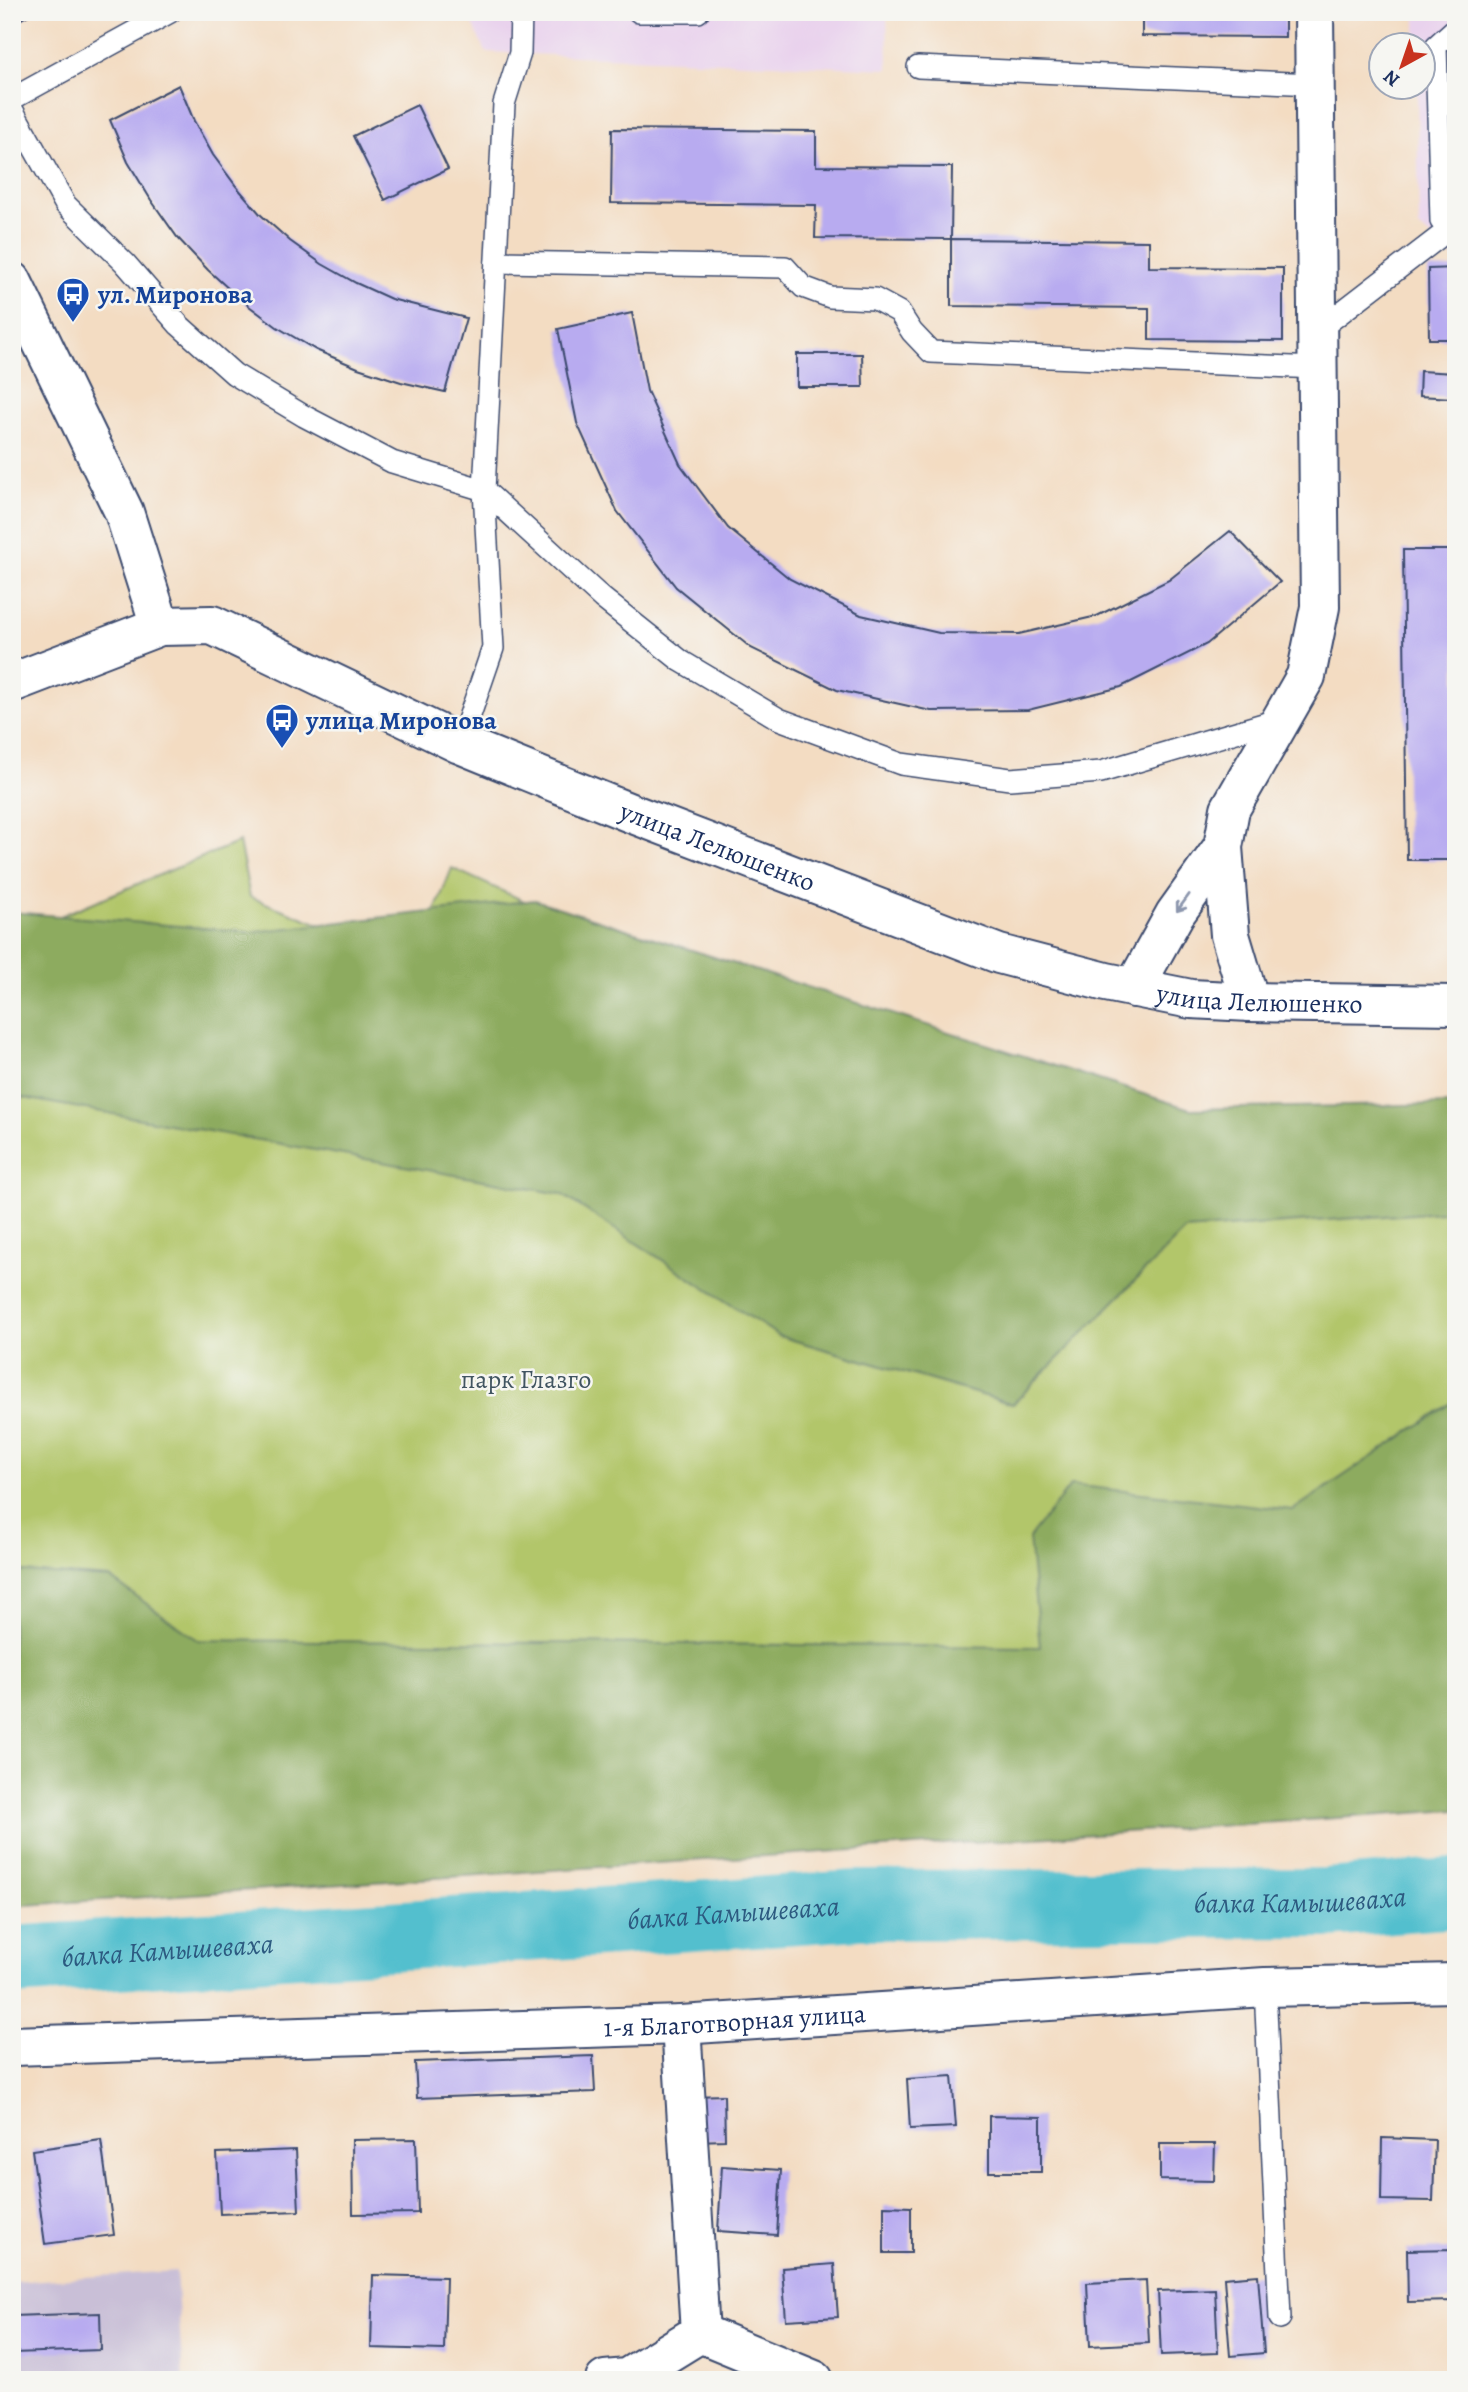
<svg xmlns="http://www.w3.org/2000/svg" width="1468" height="2392" viewBox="0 0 1468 2392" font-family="Alegreya,serif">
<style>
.built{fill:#e9d2ed}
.industrial{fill:#c9bfd7}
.green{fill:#b2c66a;stroke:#667a64;stroke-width:2}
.forest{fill:#8dab5e;stroke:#546d5e;stroke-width:2}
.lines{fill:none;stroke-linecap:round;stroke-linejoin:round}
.river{stroke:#53bfce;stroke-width:70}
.building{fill:#b8abf0}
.service-casing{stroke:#3b496d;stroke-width:24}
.minor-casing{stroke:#3b496d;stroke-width:42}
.tertiary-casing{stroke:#3b496d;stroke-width:42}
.service{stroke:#fff;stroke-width:21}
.minor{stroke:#fff;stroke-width:38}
.tertiary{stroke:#fff;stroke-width:38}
.oneway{stroke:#8d97ae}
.labels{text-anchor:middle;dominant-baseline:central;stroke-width:5;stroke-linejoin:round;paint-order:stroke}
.transit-label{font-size:26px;font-weight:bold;fill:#164399;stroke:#f6f6f2;text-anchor:start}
.street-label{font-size:26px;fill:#1b2f5e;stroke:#f6f6f2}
.park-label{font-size:26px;fill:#415561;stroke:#f6f6f2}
.water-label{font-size:28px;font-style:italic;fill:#2c5a80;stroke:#f6f6f2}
</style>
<rect width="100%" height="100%" fill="#f6f6f2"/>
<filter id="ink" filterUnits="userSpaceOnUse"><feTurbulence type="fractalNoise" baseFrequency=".0143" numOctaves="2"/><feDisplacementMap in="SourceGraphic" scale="14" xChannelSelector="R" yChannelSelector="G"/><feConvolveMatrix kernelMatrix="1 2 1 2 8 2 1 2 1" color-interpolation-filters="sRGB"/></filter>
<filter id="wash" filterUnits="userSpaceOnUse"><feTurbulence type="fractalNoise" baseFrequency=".00686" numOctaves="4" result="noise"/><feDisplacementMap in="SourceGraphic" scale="28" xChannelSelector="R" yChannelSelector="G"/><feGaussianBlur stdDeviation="1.57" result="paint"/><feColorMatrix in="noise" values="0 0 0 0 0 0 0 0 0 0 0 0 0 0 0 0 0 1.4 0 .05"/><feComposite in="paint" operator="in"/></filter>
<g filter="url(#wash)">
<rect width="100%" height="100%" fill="#f3dcc2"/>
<!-- built -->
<g class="built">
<polygon points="466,12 887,12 888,69 486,52"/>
<polygon points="1416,12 1456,12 1456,259 1419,227 1417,88 1422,88 1422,46 1416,45"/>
</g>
<!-- industrial -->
<polygon class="industrial" points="176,2271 183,2380 12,2380 12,2282"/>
<!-- green -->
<polygon class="green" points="239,842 250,897 415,961 452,868 1111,1170 1456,1172 1456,1757 12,1844 12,936"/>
<!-- forest -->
<g class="forest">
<polygon points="535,900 1190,1109 1456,1104 1456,1211 1185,1230 1013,1404 779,1336 561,1194 12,1096 12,912 252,932"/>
<polygon points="1456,1400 1456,1810 12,1906 12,1571 110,1578 198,1640 1040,1647 1029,1538 1071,1485 1293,1510"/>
</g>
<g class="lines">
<!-- river -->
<path class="river" id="s1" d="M12,1961L858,1905L1327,1903L1456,1893"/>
</g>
<g id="blocks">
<!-- building -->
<g class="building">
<polygon points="12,12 34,12 12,24"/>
<polygon points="1142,12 1285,12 1285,37 1142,36"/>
<polygon points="179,85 194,121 213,155 236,186 261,215 290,241 322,264 356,283 391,299 466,318 445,392 401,382 358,368 316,350 277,327 241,300 208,270 177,237 151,200 128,162 110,120"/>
<polygon points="417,105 448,169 385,200 353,136"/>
<polygon points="612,129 816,131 816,166 952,167 951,239 815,238 816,205 611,203"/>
<polygon points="951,239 1149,241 1149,267 1283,268 1283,341 1149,340 1149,308 951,306"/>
<polygon points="1456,268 1456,339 1429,339 1428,269"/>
<polygon points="632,313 647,391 680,464 728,528 790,579 861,615 939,633 1019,634 1097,616 1169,580 1230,531 1280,582 1207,644 1121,687 1028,710 931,711 837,690 751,648 676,587 617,511 577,423 558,329"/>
<polygon points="797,354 862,354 863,387 797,387"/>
<polygon points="1420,371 1454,373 1453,398 1419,396"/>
<polygon points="1403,550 1456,550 1456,860 1407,860"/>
<polygon points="593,2056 595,2092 417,2098 415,2062"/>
<polygon points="952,2076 956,2127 910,2129 907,2079"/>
<polygon points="724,2095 725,2140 696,2141 694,2096"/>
<polygon points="989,2116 1041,2117 1041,2172 989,2172"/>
<polygon points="1382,2138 1435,2140 1433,2201 1381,2200"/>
<polygon points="416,2139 418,2213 353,2214 352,2140"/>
<polygon points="101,2140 114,2235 45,2244 32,2150"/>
<polygon points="1160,2144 1215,2144 1214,2181 1160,2180"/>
<polygon points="296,2150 299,2211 220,2214 217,2153"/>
<polygon points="722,2166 781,2170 777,2235 718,2231"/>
<polygon points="884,2206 911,2207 911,2253 884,2253"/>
<polygon points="1456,2249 1456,2301 1408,2302 1407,2250"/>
<polygon points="834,2264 838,2317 786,2320 782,2268"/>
<polygon points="373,2275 446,2277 444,2350 371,2348"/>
<polygon points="1258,2275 1264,2353 1230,2356 1224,2278"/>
<polygon points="1146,2280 1149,2343 1090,2346 1087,2283"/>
<polygon points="1215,2289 1218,2353 1161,2355 1158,2291"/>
<polygon points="100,2313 101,2350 12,2353 12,2316"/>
</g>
</g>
</g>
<g filter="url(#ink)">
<use href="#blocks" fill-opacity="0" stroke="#3b496d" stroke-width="2"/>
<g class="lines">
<defs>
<g id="service">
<polyline points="639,12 698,12"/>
<polyline points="1456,28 1436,46 1441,221 1456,232"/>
<polyline points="918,67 1314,84"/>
<polyline points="12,99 170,12"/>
<polyline points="12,109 65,204 125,263 179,325 234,374 304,416 392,462 484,490 602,598 681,661 779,719 901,764 1010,779 1101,772 1280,719"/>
<polyline points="496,262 785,267 803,287 830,297 875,299 899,312 912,332 931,352 1318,368"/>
<polyline points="1317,331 1451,228"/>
<polyline points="460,744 493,648 484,490 504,104 520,53 521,12"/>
<polyline points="1265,1987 1280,2318"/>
</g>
<g id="minor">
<polyline points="12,281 124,512 160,626"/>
<polyline points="1134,988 1175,914 1223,847"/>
<polyline points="1250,1002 1230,935 1223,847 1230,809 1306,676 1320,607 1314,12"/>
<polyline points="681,2025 700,2333"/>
<path id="s2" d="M12,2046L681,2025L1265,1987L1456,1983"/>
<polyline points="605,2380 627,2378 700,2333 814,2380"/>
</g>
<g id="tertiary">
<path id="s3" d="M12,683L160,626L212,625L460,744L628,812L999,954L1106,982L1191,999L1250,1002L1456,1005"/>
</g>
</defs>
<!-- service casing -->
<use href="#service" class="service-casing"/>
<!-- minor casing -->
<use href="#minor" class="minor-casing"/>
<!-- tertiary casing -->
<use href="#tertiary" class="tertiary-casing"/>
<!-- service -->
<use href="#service" class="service"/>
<!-- minor -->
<use href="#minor" class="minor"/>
<!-- tertiary -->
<use href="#tertiary" class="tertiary"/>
</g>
<!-- one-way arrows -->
<defs><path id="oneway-shaft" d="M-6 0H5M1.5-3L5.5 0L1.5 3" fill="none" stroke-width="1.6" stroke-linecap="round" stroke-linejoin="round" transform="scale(1.75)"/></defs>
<use class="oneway" href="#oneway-shaft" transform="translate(1183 903) rotate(126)"/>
</g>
<!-- icons -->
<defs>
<symbol id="bus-pin" viewBox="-11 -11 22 30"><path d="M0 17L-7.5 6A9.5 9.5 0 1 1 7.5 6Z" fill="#1a4fb4" stroke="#f6f6f2"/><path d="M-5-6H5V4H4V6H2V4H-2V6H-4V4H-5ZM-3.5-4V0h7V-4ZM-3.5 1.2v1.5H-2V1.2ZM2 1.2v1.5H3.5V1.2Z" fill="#fff"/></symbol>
</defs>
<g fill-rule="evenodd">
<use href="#bus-pin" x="54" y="275" width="38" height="52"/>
<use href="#bus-pin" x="263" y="701" width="38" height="52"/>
</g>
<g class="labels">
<!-- transit labels -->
<g class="transit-label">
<text x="98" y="294">ул. Миронова</text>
<text x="306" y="720">улица Миронова</text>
</g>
<!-- street labels -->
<g class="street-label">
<text stroke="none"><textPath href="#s3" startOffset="763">улица Лелюшенко</textPath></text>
<text stroke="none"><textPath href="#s3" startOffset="1330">улица Лелюшенко</textPath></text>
<text stroke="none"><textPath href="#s2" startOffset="723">1-я Благотворная улица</textPath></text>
</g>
<!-- park labels -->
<g class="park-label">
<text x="526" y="1379">парк Глазго</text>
</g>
<!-- water labels -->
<g class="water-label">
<text stroke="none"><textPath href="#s1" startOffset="1290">балка Камышеваха</textPath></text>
<text stroke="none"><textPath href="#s1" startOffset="723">балка Камышеваха</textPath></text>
<text stroke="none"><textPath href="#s1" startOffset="156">балка Камышеваха</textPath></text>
</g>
</g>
<!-- margin -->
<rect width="1468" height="2392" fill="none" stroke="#f6f6f2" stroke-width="42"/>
<!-- north arrow -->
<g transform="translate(1402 66) rotate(220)"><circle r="33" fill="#f6f6f2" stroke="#9ea6b7" stroke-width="2"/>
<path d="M0-5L12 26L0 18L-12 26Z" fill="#c8321e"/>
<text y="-10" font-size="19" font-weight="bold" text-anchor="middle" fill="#1b2f5e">N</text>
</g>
</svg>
